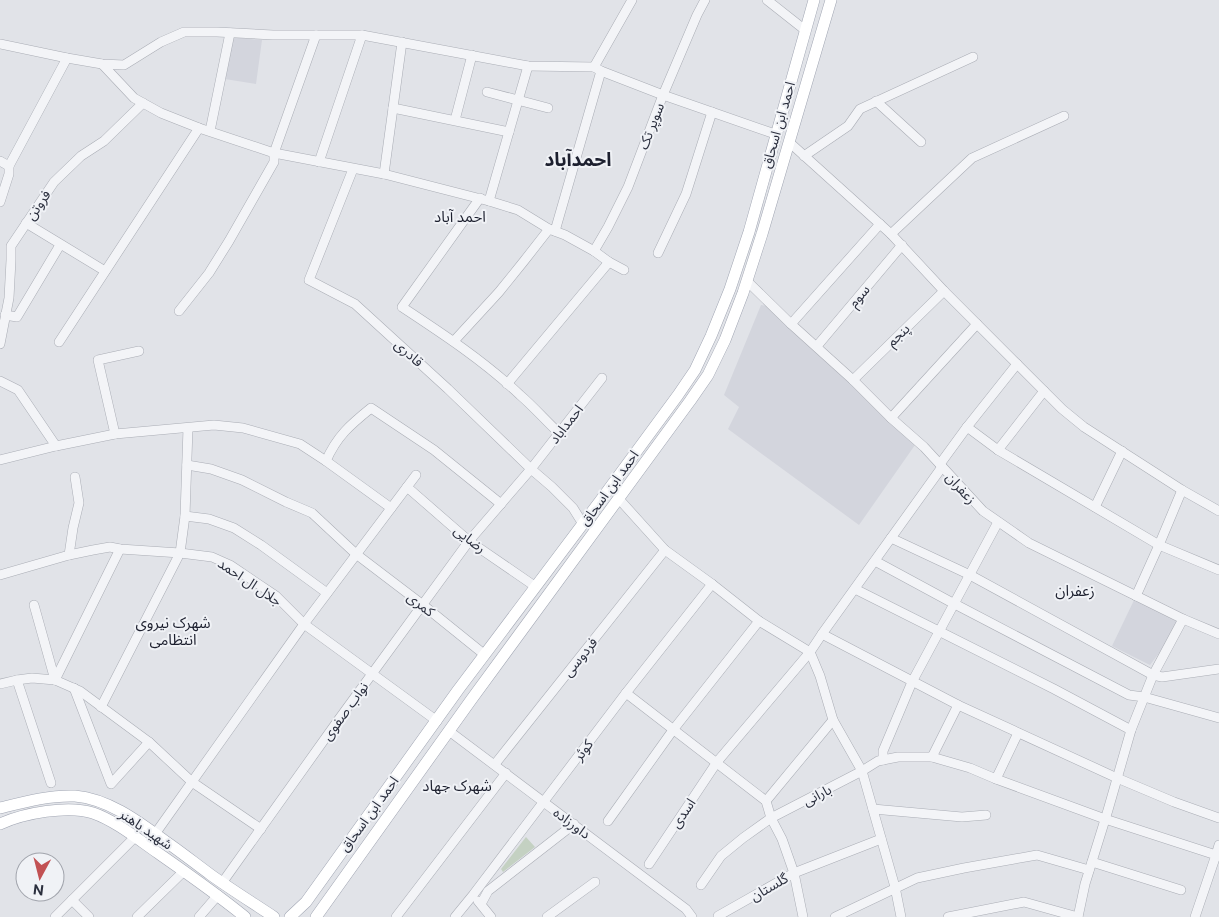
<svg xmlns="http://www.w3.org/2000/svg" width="1219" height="917" viewBox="0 0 1219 917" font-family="'Public Sans','Noto Sans Arabic',sans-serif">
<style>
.built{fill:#d3d5dd}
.green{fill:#c4d1c2}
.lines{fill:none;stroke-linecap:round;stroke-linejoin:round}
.minor-casing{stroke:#aaadb5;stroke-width:10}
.major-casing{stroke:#a1a6b3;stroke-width:12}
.minor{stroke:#f3f4f7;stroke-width:9}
.major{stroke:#fff;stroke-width:11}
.labels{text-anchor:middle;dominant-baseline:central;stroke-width:4;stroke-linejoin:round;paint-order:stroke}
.street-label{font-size:14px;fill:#2b2f3e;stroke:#f0f2f6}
.neighbourhood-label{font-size:15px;fill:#1d202f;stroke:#f0f2f6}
.district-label{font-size:19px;font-weight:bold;fill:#1d202f;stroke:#f0f2f6}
</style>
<rect width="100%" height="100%" fill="#e1e3e8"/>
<!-- built -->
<g class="built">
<polygon points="229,37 262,40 256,84 225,79"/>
<polygon points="761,305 767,306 915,445 859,525 728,429 739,407 724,395"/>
<polygon points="1136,596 1177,622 1179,627 1150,665 1112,646"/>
</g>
<!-- green -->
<polygon class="green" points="526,837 535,847 503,872 501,869"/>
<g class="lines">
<defs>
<g id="minor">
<polyline points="767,0 805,30"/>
<polyline points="0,44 67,58 102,64 124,65 161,42 184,32 217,32 273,35 362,35 528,66 594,67 601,71 663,95 775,134"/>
<polyline points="102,64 134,98 161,113 199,128 274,153 384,174 489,201 518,210 549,229 565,235 594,251 609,262 624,270"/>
<polyline points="594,67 632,0"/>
<polyline points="487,92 548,108"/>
<polyline points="876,101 921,142"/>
<polyline points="393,108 509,132"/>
<polyline points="455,120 472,55"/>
<polyline points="210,131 230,33"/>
<polyline points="789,142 891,234 944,291 1062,409 1084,427 1182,490 1219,511"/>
<polyline points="804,156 848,126 860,109 973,57"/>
<polyline points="0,161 9,166"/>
<polyline points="319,162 362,35"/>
<polyline points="353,169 309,280 355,304 448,389 531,469 552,487 573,508 583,524"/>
<polyline points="384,174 402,42"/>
<path d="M480,198L402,307C443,334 484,361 520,395C534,407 546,421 559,433"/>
<polyline points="489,201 528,66"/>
<polyline points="0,202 9,174 9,166 67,58"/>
<polyline points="26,223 105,271"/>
<polyline points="555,231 601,71"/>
<polyline points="891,234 972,158 1064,116"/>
<polyline points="594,251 608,227 628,187 663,95 697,15 705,0"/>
<polyline points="658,253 686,194 712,112"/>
<polyline points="747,281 791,324 853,380 891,418 924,447 983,511 1029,543 1183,619 1219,634"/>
<polyline points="179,311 209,273 229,241 274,162 274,153 316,35"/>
<polyline points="5,315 17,317 60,245"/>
<polyline points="791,324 880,224"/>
<polyline points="454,341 499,292 524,261 549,229"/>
<polyline points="59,342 199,128"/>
<polyline points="0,344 9,298 11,260 11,246 54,182 81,156 104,141 143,103"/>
<polyline points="817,346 902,245"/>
<polyline points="853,380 944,291"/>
<polyline points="0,381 18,390 56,446"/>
<polyline points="507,384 609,262"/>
<polyline points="891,418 977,324"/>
<polyline points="967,427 998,450 1159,545 1219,570"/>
<polyline points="115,434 98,360 139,351"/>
<polyline points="998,450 1044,391"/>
<polyline points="0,460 56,446 115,434 214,425 243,428 300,444 326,461 391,508"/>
<path d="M326,461C337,436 350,425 371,408L434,450L501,504"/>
<polyline points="940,464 967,427 1017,364"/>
<polyline points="187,465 211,469 242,480 286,502 312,513 356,554 423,605 485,655"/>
<polyline points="407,487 469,541 536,587"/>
<polyline points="619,499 665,550 712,584 759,621 810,652 820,676 833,720 862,771 895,887 901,917"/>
<polyline points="1095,507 1122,451"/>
<polyline points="185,516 209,519 234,528 261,545 327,593"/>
<polyline points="891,538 970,575 1153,675 1162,677 1219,669"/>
<polyline points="69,555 73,528 79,503 75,477"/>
<polyline points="875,561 949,601 1129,695 1144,697 1219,718"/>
<polyline points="0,575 69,555 93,550 110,547 120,549 180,553 212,557 230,565 276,596 304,624 437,721"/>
<polyline points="855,589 1054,689 1131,730"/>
<polyline points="1136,596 1159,545 1182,490"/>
<polyline points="34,605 55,680"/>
<polyline points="822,634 958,705 1117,778 1174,802 1219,818"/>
<polyline points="17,680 51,783"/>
<polyline points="55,680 120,549"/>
<polyline points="0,684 17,680 32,678 55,680 80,691 149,742 192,782 261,829"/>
<polyline points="74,688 111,784 149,742"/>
<polyline points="626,693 766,801 771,818 782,839 794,873 803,917"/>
<polyline points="101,707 180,553 185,516 188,428"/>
<polyline points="449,731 686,909 692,917"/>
<polyline points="932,757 958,705"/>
<polyline points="883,760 883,751 912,682 998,522"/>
<polyline points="495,764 665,550"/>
<polyline points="996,779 1018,733"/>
<polyline points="766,801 833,720"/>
<polyline points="873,809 962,817 986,815"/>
<polyline points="608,821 673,730 759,621"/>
<polyline points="155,834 304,624 416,475"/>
<polyline points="1219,845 1216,855 1219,856"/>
<polyline points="1092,862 1181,890"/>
<polyline points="649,864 717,762 810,652 822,634 942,467"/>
<polyline points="222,883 339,719 469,541 531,469 602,378"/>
<polyline points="701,885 721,856 743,838 771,818 862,771 878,761 898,757 932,757 970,768 996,779 1105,819 1216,855 1195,917"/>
<polyline points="72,900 89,917"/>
<polyline points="478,901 491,917"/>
<polyline points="481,904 488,891 574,824"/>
<polyline points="718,916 794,873 881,839"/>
<polyline points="55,917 135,837"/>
<polyline points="137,917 184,871"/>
<polyline points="199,917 218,895"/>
<polyline points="396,917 506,773"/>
<polyline points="455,917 473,895 626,693 712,584"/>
<polyline points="547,917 595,882"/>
<polyline points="835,917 917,878 964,868 1037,855 1089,870"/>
<polyline points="948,917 1024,902 1078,917"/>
<polyline points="1078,917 1085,884 1108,810 1131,730 1153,675 1183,619"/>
</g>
<g id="major">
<path d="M0,808C24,802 49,795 75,796C109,799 139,822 165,841C181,852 196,864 211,875C232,890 253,903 274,917"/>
<path d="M0,824C24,813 68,805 93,813C116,821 139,840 158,853C188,874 217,894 245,917"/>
<polyline points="290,917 306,902 458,690 600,501 678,395 695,370 711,336 730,289 749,232 814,0"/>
<polyline points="316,917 471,700 690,401 708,375 725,340 743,293 762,234 831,0"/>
</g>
</defs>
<!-- minor casing -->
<use href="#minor" class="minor-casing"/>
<!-- major casing -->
<use href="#major" class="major-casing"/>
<!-- minor -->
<use href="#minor" class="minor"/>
<!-- major -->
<use href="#major" class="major"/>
</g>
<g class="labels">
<!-- street labels -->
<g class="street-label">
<text transform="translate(778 125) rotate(-74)">احمد ابن اسحاق</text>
<text transform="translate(651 126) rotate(-69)">سوپر تک</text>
<text transform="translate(38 205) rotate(-56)">فروتن</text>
<text transform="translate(859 296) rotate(-50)">سوم</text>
<text transform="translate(898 335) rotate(-44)">پنجم</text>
<text transform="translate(409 353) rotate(42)">قادری</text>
<text transform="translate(566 424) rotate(-52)">احمداباد</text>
<text transform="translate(609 488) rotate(-54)">احمد ابن اسحاق</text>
<text transform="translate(961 488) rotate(48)">زعفران</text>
<text transform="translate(470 539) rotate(38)">رضایی</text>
<text transform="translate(250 582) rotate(34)">جلال ال احمد</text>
<text transform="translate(421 604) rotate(38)">کمری</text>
<text transform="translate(580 657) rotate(-51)">فردوسی</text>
<text transform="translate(345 711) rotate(-54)">نواب صفوی</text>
<text transform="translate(583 750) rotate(-53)">کوثر</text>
<text transform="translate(817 795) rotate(-27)">بارانی</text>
<text transform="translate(683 813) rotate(-56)">اسدی</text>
<text transform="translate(369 814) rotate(-54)">احمد ابن اسحاق</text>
<text transform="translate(572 823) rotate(37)">داورزاده</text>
<text transform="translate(146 829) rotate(34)">شهید باهنر</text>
<text transform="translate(769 887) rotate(-30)">گلستان</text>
</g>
<!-- neighbourhood labels -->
<g class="neighbourhood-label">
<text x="460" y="216">احمد آباد</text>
<text x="1075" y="590">زعفران</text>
<text x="173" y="622">شهرک نیروی<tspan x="173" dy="17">انتظامی</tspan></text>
<text x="457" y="785">شهرک جهاد</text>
</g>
<!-- district labels -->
<g class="district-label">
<text x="578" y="159">احمدآباد</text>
</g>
</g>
<!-- north arrow -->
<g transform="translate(40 877) rotate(187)"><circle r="24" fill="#f0f2f6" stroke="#a1a4ac"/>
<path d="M0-4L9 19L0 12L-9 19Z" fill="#c25153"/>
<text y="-8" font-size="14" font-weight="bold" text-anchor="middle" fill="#2b2f3e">N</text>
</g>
</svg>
